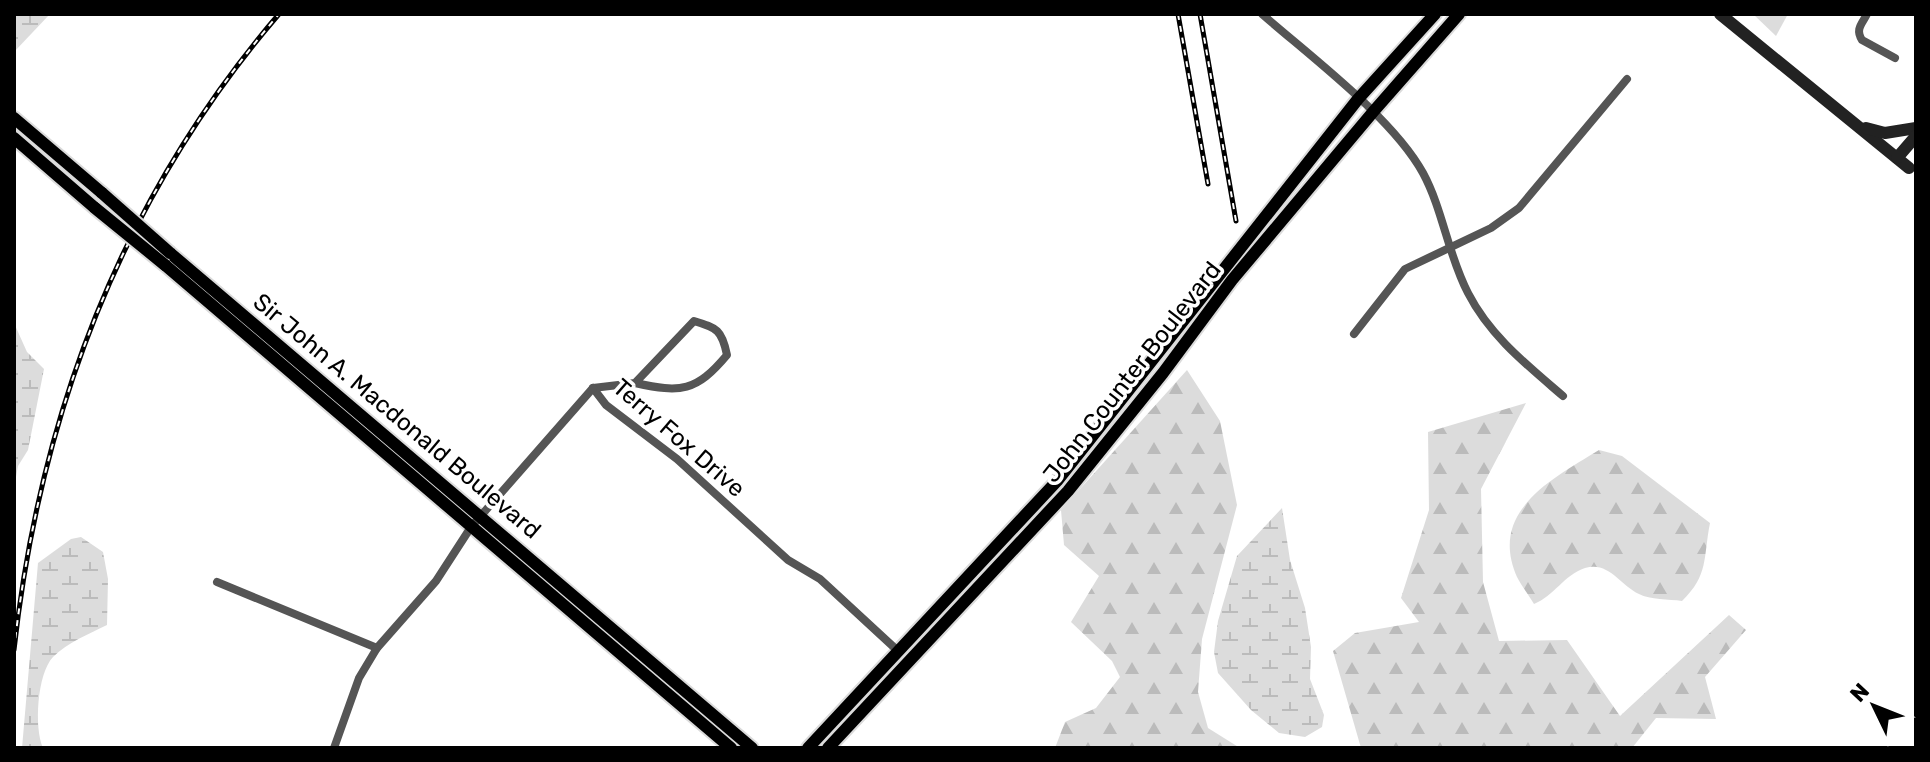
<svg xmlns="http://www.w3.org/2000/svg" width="1930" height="762" viewBox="0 0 1930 762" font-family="Rubik,sans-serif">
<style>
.forest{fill:url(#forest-firs)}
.wetland{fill:url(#wetland-marsh)}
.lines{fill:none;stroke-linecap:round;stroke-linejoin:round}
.primary-casing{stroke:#dbdbdb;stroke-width:16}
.street{stroke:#555;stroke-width:8}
.secondary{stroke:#222;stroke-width:12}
.primary{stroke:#000;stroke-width:12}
.rail-casing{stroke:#000;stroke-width:5}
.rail{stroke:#fff;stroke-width:2;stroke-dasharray:6;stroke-linecap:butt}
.primary-bridge-casing{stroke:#dbdbdb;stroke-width:16;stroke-linecap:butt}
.primary-bridge{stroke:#000;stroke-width:12}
.labels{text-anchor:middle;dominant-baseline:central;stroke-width:7;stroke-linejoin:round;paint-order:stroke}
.street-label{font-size:24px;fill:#000;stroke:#fff}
</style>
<defs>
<pattern id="forest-firs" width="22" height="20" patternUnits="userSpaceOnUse" patternTransform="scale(2)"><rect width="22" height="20" fill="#dcdcdc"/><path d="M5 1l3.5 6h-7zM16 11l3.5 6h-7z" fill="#bbb"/></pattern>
<pattern id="wetland-marsh" width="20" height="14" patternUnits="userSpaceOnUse" patternTransform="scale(2)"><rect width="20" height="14" fill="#dcdcdc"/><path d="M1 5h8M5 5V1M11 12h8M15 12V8" fill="none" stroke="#bbb"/></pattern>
</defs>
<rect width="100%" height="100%" fill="#fff"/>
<!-- forest -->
<g class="forest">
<polygon points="1753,14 1788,14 1776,36"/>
<polygon points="1187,370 1220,421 1237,505 1202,639 1198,692 1208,728 1240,748 1297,748 1055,748 1065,722 1096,708 1120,677 1112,661 1071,622 1099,576 1064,545 1061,510"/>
<polygon points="1526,403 1481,489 1483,582 1499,641 1567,640 1620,716 1729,615 1746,630 1705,677 1716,719 1656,718 1632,748 1361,748 1333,651 1355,633 1419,622 1401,598 1429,510 1428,432"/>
<path d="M1599,450L1622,456L1710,523C1703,558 1709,575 1682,601C1669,599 1650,600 1639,594C1620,585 1609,561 1585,568C1564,575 1554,596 1534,604C1529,595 1522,587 1517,577C1488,511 1552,479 1599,450Z"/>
</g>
<!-- wetland -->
<g class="wetland">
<polygon points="14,14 50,14 14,52"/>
<polygon points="14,323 27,352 44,369 28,450 18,466 14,488"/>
<polygon points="1282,508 1290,560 1305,608 1311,647 1310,679 1324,715 1322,727 1305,737 1279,733 1251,710 1218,673 1214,652 1218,621 1237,556"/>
<path d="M81,537L103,552L108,579L107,625C89,634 68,642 53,657C37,674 34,728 43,748H22L38,563L71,539Z"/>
</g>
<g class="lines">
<defs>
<g id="primary">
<polyline points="14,118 102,193"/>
<polyline points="14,138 95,208"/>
<polyline points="170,253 752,748"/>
<polyline points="165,265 731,748"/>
<polyline points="808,748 1057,481 1358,99 1435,14"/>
<polyline points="828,748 1068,491 1163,373 1232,280 1373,112 1459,14"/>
</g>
</defs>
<!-- primary casing -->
<use href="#primary" class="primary-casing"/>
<!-- street -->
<g class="street">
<path d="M1262,14C1310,56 1393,118 1423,173C1443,210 1448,255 1468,293C1490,336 1527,365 1563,396"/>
<path d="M1867,14C1862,24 1855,29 1862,40L1895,58"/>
<polyline points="1354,334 1405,269 1491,228 1519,208 1627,79"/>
<polyline points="593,388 606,405 677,459 788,560 820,579 898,651"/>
<path d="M593,388L635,383L694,321C717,328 722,330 727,355C696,392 681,393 635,383"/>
<polyline points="217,582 377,648"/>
<polyline points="334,748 359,678 377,648 436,581 471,527 593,388"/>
</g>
<!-- secondary -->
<g class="secondary">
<polyline points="1720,14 1909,168"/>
<polyline points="1866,128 1885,133 1916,128"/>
<polyline points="1897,158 1916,136"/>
</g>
<!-- primary -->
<use href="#primary" class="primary"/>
<defs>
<g id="rail">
<polyline points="1178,14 1208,184"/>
<polyline points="1200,14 1236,221"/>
<path d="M14,650C40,413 123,196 279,14"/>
</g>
</defs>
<!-- rail casing -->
<use href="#rail" class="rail-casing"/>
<!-- rail -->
<use href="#rail" class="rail"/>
<defs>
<g id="primary-bridge">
<polyline points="102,193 170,253"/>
<polyline points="95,208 165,265"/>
</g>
</defs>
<!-- primary-bridge casing -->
<use href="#primary-bridge" class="primary-bridge-casing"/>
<!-- primary-bridge -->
<use href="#primary-bridge" class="primary-bridge"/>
</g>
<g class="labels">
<!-- street labels -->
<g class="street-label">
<text transform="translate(1132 372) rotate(-52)">John Counter Boulevard</text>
<text transform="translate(397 416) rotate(40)">Sir John A. Macdonald Boulevard</text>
<text transform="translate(679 438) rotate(41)">Terry Fox Drive</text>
</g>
</g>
<!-- border -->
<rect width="1930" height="762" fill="none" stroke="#000000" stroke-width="32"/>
<!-- north arrow -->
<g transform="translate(1874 706) rotate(313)" stroke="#ffffff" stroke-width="6" paint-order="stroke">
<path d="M0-6L14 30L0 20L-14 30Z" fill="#000000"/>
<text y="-12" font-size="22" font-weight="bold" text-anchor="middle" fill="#000000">N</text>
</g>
</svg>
